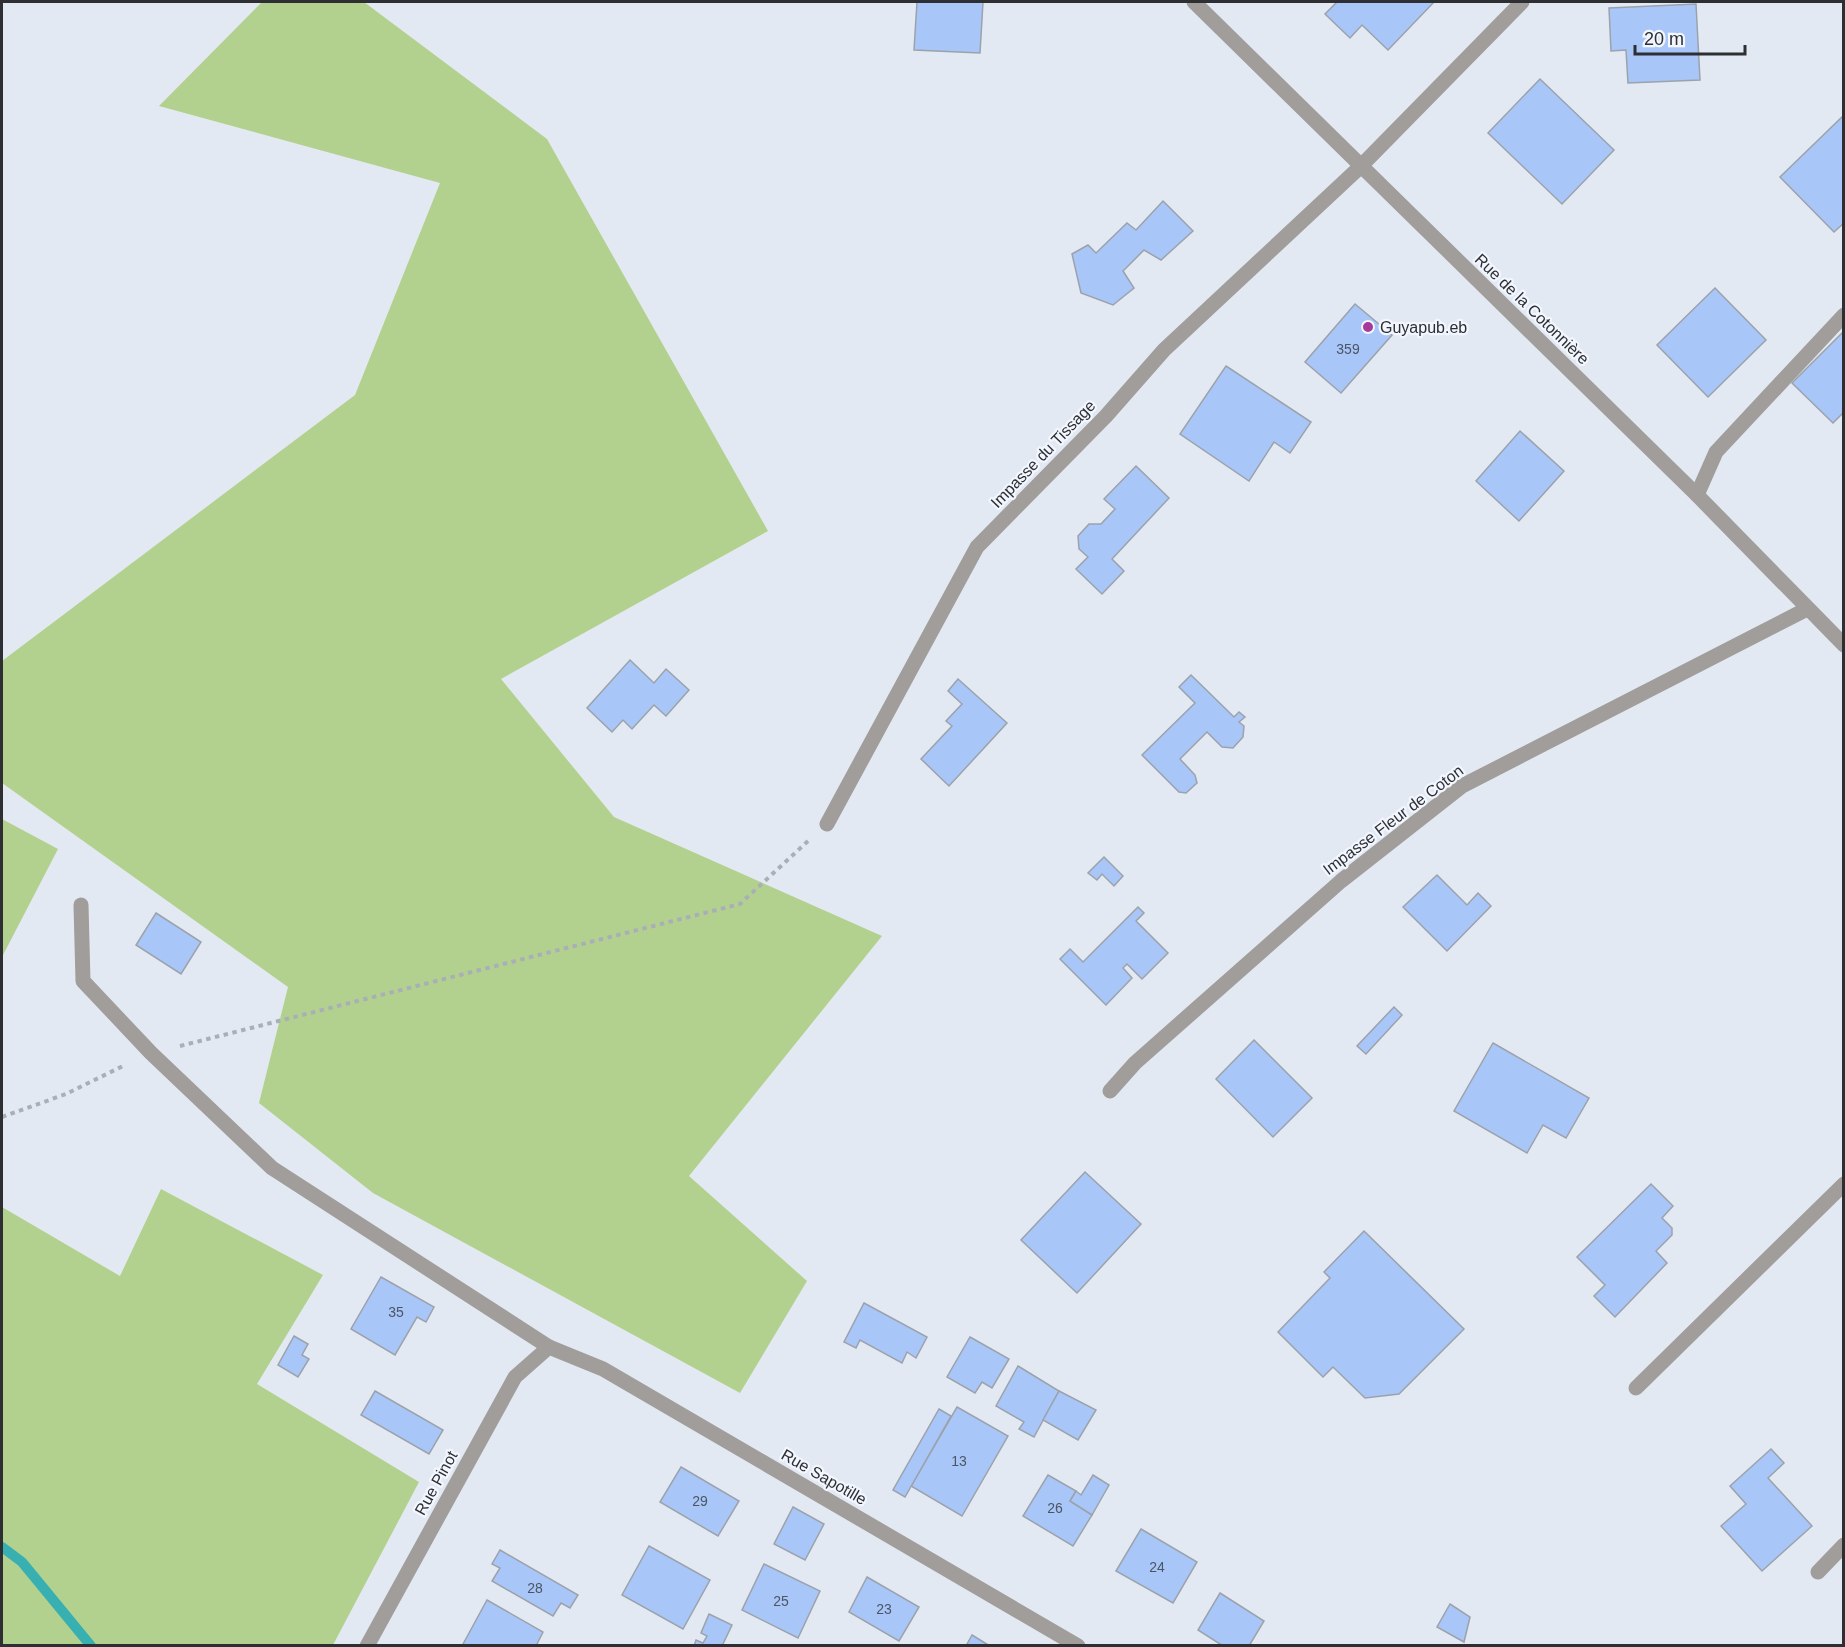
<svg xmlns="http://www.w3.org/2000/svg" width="1845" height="1647" viewBox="0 0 1845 1647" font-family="Helvetica,sans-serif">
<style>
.green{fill:#b2d18e}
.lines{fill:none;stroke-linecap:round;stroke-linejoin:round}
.stream{stroke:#38afb0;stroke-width:10}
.building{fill:#a8c7f8;stroke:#9ca2ab;stroke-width:1.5}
.path{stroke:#aaafb7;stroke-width:4;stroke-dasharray:4.5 4.5;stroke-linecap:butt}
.lane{stroke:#a19d9a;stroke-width:15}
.street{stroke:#a19d9a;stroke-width:15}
.poi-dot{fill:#a73998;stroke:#f2f6fe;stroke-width:2}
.labels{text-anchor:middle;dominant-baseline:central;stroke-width:4.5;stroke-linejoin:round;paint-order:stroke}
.number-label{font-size:14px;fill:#4c5564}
.street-label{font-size:16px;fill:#2d2f33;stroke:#f2f6fe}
.poi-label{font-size:16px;fill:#2d2f33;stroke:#f2f6fe;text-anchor:start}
</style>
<rect width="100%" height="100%" fill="#e3e9f3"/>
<!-- green -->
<g class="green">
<polygon points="262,2 364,2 547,139 768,531 501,679 614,817 882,936 689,1176 807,1281 740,1393 373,1193 259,1103 288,987 2,783 2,661 355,395 440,183 159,106"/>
<polygon points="2,819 58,849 2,957"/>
<polygon points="161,1189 323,1275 257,1384 419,1482 333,1645 2,1645 2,1207 120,1276"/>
</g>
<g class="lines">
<!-- stream -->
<polyline class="stream" points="2,1547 22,1562 91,1646"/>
</g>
<!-- building -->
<g class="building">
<polygon points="917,2 983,2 980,53 914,50"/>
<polygon points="1337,2 1434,2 1388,50 1362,25 1350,38 1325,14"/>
<polygon points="1696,4 1700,80 1628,83 1626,50 1611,51 1609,8"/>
<polygon points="1540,79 1614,150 1562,204 1488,133"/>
<polygon points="1844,115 1844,223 1834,232 1780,177"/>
<polygon points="1163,201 1193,231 1161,260 1144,250 1123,271 1134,288 1113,305 1081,293 1072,254 1088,245 1096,253 1127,223 1136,230"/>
<polygon points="1715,288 1766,340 1708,397 1657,345"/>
<polygon points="1355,304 1392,335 1341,393 1305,362"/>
<polygon points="1844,331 1844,412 1833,423 1792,383"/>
<polygon points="1226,366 1311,422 1290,453 1274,442 1249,481 1180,434"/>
<polygon points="1520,431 1564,471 1519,521 1476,481"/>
<polygon points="1136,466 1169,498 1112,559 1124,571 1102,594 1076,569 1088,557 1079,549 1078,536 1089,524 1101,524 1115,509 1104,499"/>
<polygon points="630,660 654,683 666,669 689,690 666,716 654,705 632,729 623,720 612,732 587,708"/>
<polygon points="1191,675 1234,717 1239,712 1245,717 1239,722 1244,726 1243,737 1233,748 1222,747 1207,732 1180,759 1195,775 1197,783 1186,793 1179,792 1142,755 1195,703 1179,687"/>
<polygon points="958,679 1007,723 949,786 921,759 952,726 946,721 962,704 948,691"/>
<polygon points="1104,857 1123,876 1114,886 1102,874 1097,880 1088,873"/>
<polygon points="1437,875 1467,905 1478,893 1491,906 1447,951 1403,907"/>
<polygon points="1138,907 1144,913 1136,921 1168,953 1142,979 1127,964 1123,968 1132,978 1106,1005 1060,959 1070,949 1083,962"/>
<polygon points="156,913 201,942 181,974 136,945"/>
<polygon points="1394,1007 1402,1015 1366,1054 1357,1046"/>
<polygon points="1254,1040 1312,1098 1273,1137 1216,1079"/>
<polygon points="1493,1043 1589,1098 1566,1138 1543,1125 1527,1153 1454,1111"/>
<polygon points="1085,1172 1141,1224 1077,1293 1021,1240"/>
<polygon points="1651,1184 1673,1206 1662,1218 1672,1228 1672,1235 1656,1251 1667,1263 1615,1317 1594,1296 1605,1285 1577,1257"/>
<polygon points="1364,1231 1464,1329 1399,1394 1365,1398 1333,1367 1323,1377 1278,1332 1330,1278 1324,1272"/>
<polygon points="381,1277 434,1307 426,1322 417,1317 395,1355 351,1329"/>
<polygon points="864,1303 927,1337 916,1358 907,1352 902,1363 860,1340 856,1348 844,1342"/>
<polygon points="294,1336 308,1344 302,1355 309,1359 298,1377 278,1365"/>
<polygon points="970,1337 1009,1359 992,1388 982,1382 975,1393 947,1377"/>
<polygon points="1018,1366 1059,1391 1034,1437 1019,1429 1024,1422 996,1406"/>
<polygon points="375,1391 443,1430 429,1454 361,1415"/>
<polygon points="1059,1391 1096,1410 1078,1440 1043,1420"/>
<polygon points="957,1407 1008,1436 962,1516 911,1486"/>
<polygon points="939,1409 951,1416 905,1497 893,1490"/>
<polygon points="1771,1449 1784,1463 1768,1478 1812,1526 1762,1571 1721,1526 1746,1504 1730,1486"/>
<polygon points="681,1467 739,1501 718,1536 660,1502"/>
<polygon points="1048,1475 1076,1491 1070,1501 1092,1515 1073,1546 1023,1516"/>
<polygon points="1093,1475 1109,1485 1092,1515 1070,1501 1076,1491 1081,1495"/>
<polygon points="793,1507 824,1524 805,1560 774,1544"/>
<polygon points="1141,1529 1197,1562 1173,1603 1116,1571"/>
<polygon points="649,1546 710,1580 683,1629 622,1595"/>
<polygon points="500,1550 578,1595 570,1608 561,1603 553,1616 492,1581 500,1568 492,1564"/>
<polygon points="764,1564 820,1591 798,1638 742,1610"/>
<polygon points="867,1577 919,1607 899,1641 849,1612"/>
<polygon points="1220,1593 1264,1621 1249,1646 1223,1646 1198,1630"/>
<polygon points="487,1600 543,1632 536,1646 462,1646"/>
<polygon points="1450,1604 1470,1617 1464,1642 1437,1627"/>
<polygon points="709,1614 732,1625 722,1646 694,1646 696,1640 703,1643 707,1636 701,1633"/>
<polygon points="972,1635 990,1646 966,1646"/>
</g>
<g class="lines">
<!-- path -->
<g class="path">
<polyline points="180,1046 740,904 808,841"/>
<polyline points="2,1117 66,1094 125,1065"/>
</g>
<!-- lane -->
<g class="lane">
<polyline points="1697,495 1716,452 1844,315"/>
<polyline points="81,905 83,981 151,1053 272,1168 549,1347"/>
<polyline points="1636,1388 1844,1184"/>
</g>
<!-- street -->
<g class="street">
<polyline points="1194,2 1697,495 1844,645"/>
<polyline points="827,824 977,547 1106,416 1164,350 1360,167 1522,2"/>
<polyline points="1110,1091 1135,1063 1341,881 1462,786 1807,609"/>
<polyline points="1818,1572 1844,1545"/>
<polyline points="367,1646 515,1377 549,1347 603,1369 1078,1646"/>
</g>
</g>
<!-- markers -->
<circle class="poi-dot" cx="1368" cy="327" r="6"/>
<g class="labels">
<!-- number labels -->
<g class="number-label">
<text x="1348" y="349">359</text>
<text x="396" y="1312">35</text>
<text x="959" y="1461">13</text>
<text x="700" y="1501">29</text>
<text x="1055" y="1508">26</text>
<text x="1157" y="1567">24</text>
<text x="535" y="1588">28</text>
<text x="781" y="1601">25</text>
<text x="884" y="1609">23</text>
</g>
<!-- street labels -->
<g class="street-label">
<text transform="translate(1532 309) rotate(44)">Rue de la Cotonnière</text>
<text transform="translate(1043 454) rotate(-46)">Impasse du Tissage</text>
<text transform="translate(1393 820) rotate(-37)">Impasse Fleur de Coton</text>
<text transform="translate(824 1477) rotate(30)">Rue Sapotille</text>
<text transform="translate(436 1483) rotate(-61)">Rue Pinot</text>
</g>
<!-- poi labels -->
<g class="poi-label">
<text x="1380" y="327">Guyapub.eb</text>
</g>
</g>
<!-- border -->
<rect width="1845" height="1647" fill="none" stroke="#2d2f33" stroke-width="6"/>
<!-- scale -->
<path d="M1635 45v9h110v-9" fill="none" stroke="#2d2f33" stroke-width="3"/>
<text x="1644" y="45" font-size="18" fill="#2d2f33" stroke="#f2f6fe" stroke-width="4.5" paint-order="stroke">20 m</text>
</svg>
